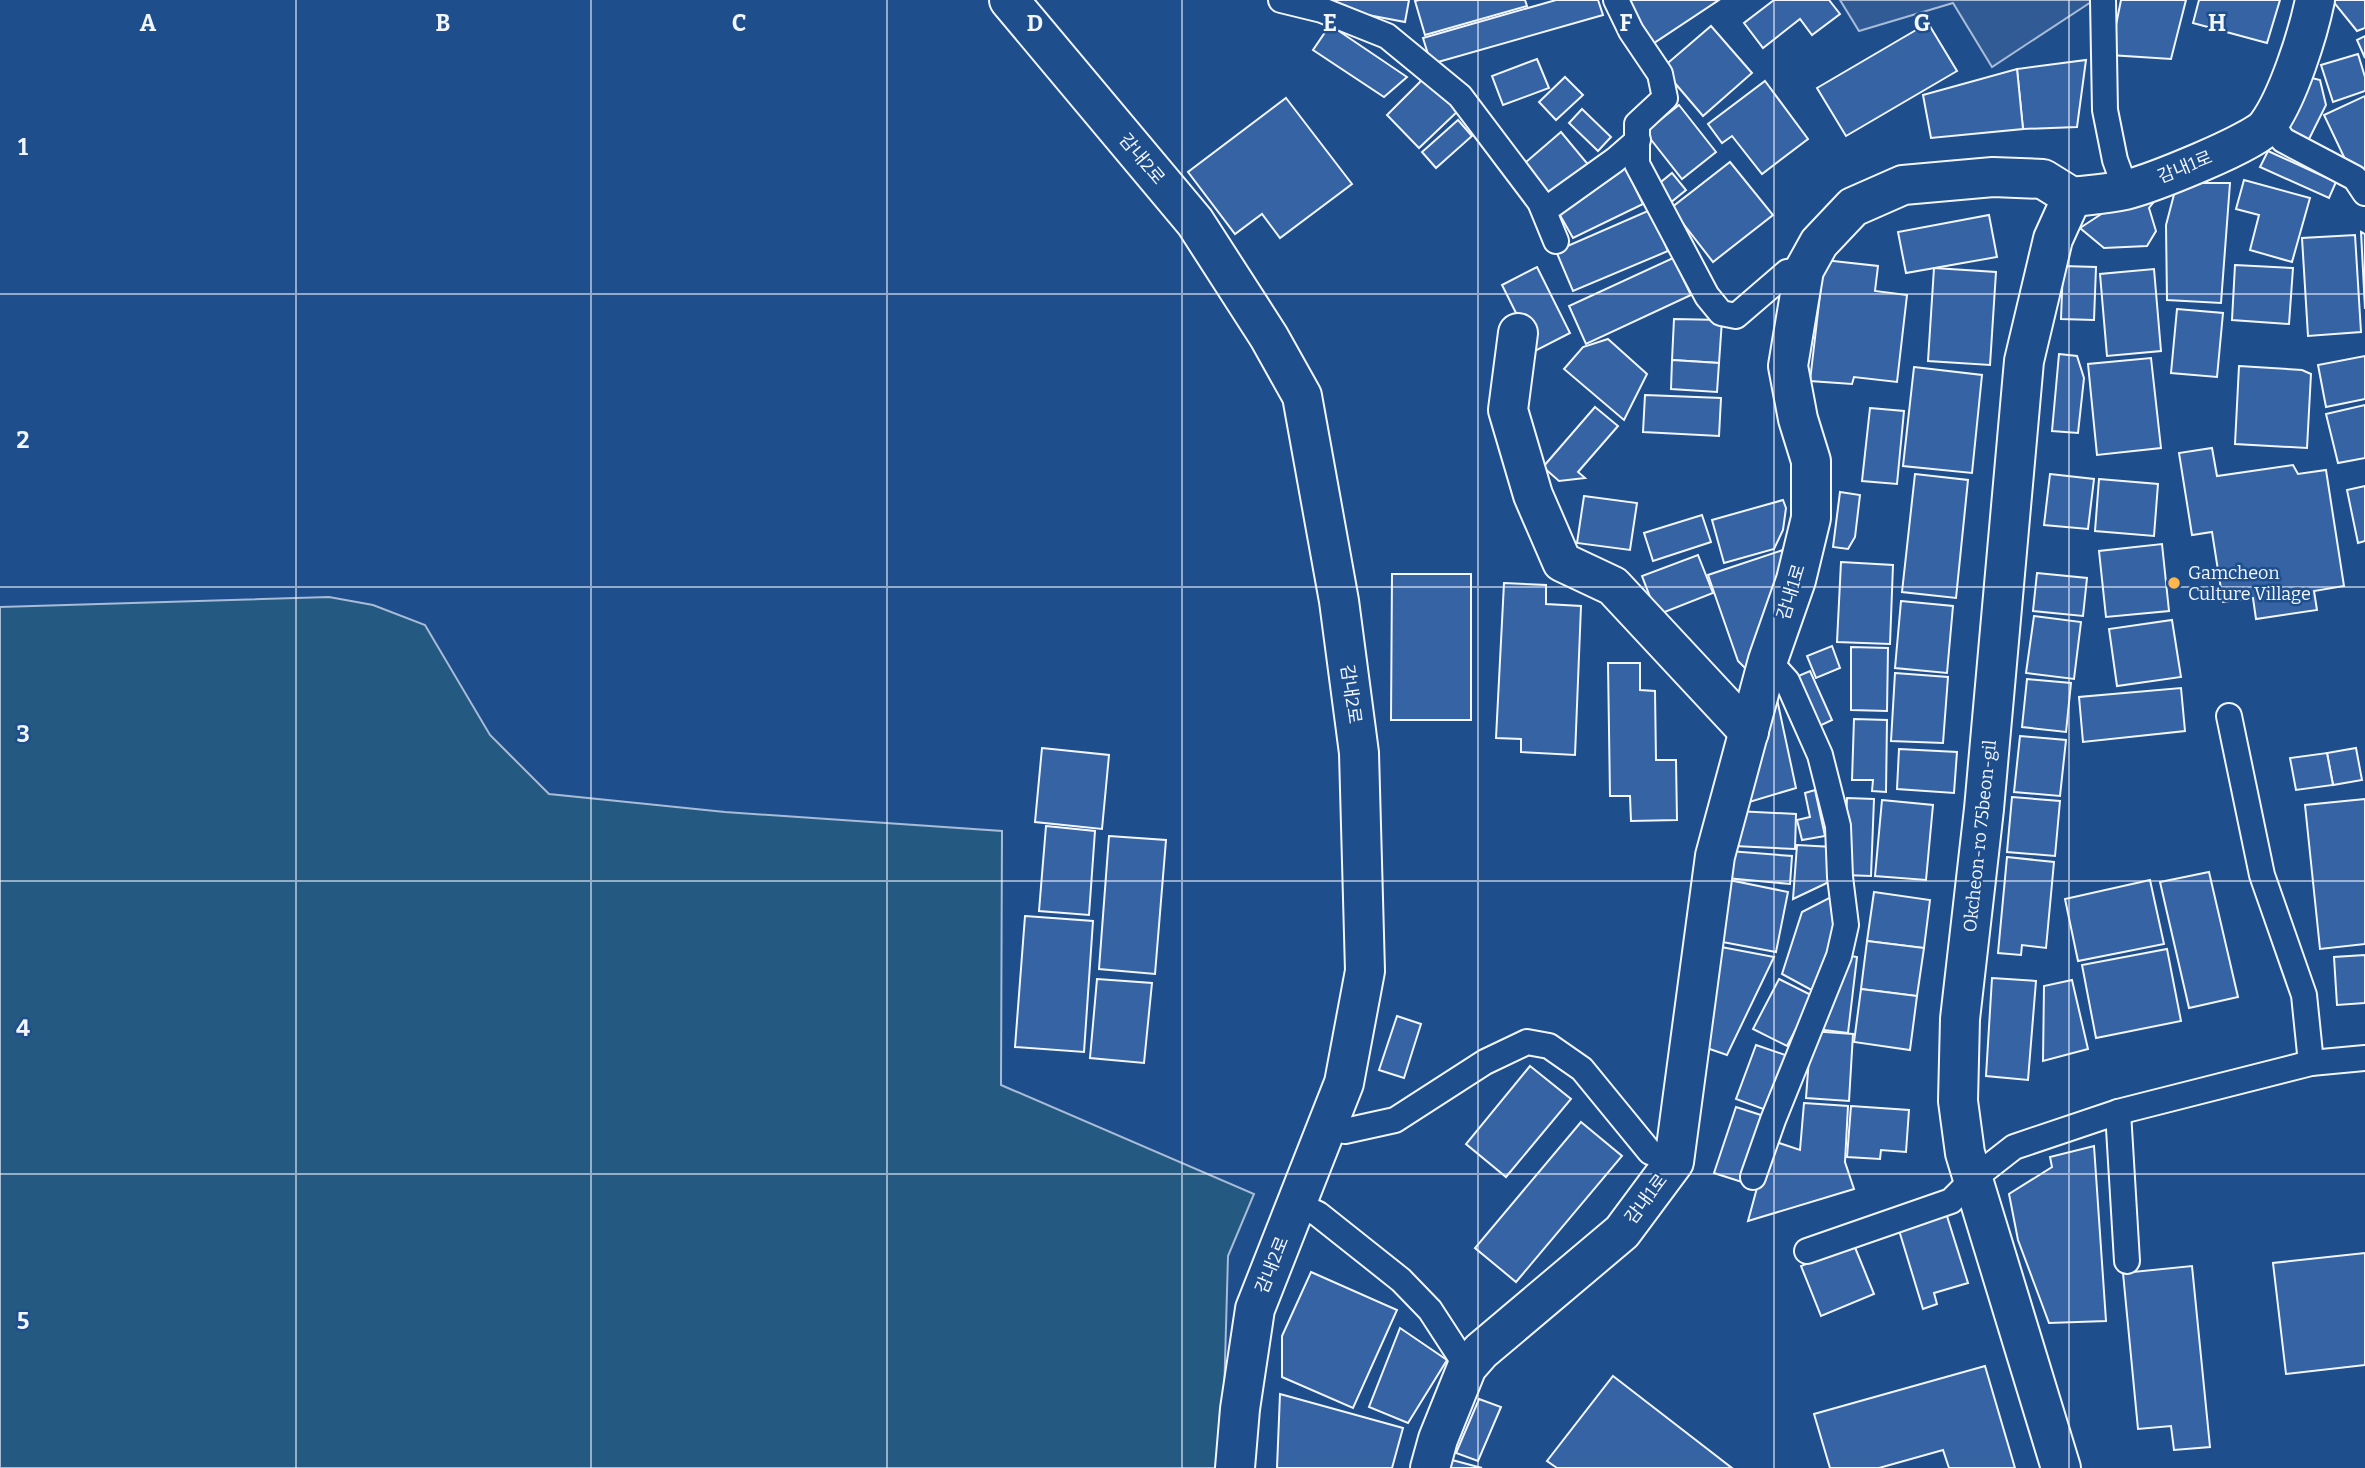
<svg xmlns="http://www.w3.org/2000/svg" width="2365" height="1468" viewBox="0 0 2365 1468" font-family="Bitter,'Noto Sans KR',serif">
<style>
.green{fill:#245a82;stroke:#a8bbd7;stroke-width:2}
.parking{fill:#305b95;stroke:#a8bbd7;stroke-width:2}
.building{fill:#3563a3;stroke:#f2f6ff;stroke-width:2}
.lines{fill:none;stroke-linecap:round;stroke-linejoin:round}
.lane-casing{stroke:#f2f6ff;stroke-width:28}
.street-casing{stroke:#f2f6ff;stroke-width:42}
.lane{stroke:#1f4e8c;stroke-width:24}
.street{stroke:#1f4e8c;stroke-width:38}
.grid{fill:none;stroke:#f2f6ff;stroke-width:2;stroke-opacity:0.55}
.poi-dot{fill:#ffb74d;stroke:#1f4e8c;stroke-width:2.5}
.labels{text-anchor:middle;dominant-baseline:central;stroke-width:5;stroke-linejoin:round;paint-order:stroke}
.street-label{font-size:18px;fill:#f2f6ff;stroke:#1f4e8c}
.poi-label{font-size:18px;fill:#f2f6ff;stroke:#1f4e8c;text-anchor:start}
.grid-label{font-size:23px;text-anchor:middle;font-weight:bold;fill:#f2f6ff;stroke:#1f4e8c;stroke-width:5;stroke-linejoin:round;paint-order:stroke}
</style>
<rect width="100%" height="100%" fill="#1f4e8c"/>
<!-- green -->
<polygon class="green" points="329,597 373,605 425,625 490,735 549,794 725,812 1002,831 1001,1085 1254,1194 1228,1256 1222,1468 0,1468 0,607"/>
<!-- parking -->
<polygon class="parking" points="1840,0 2091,0 2091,2 1992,67 1953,3 1859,31"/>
<!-- building -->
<g class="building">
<polygon points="1333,0 1409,0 1405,22 1331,8"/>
<polygon points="1419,0 1525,0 1527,6 1425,35 1415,1"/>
<polygon points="1556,0 1598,0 1603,15 1431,64 1423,38"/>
<polygon points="1622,0 1719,0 1651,45"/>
<polygon points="1774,0 1829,0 1840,14 1812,35 1800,19 1763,48 1744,23"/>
<polygon points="2121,0 2186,0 2171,59 2110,55"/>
<polygon points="2199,0 2280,0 2267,43 2193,23"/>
<polygon points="2332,0 2365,0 2365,28 2357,31"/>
<polygon points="1928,23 1957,71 1846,136 1817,88"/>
<polygon points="1330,25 1407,77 1384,97 1313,50"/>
<polygon points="1711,26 1752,73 1703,116 1662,68"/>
<polygon points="2365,36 2365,58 2357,40"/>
<polygon points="2358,54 2365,77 2365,91 2333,102 2321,65"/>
<polygon points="1537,59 1549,88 1503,105 1492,76"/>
<polygon points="2086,60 2077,127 2023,129 2017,69"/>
<polygon points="2017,69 2023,129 1931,138 1923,95"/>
<polygon points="1426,76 1459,110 1419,148 1387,115"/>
<polygon points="2304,76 2320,80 2326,105 2308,141 2275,120"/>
<polygon points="1565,77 1583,95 1556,120 1539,102"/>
<polygon points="1765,81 1808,139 1762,174 1732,136 1722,143 1708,124"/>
<polygon points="2365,96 2365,171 2353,176 2324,115"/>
<polygon points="1286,98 1352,184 1280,238 1262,214 1235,234 1188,172"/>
<polygon points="1679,105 1716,152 1682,179 1645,132"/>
<polygon points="1582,109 1611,137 1598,151 1569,123"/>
<polygon points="1458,120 1472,136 1436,168 1422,152"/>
<polygon points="1561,132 1591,168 1549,202 1519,168"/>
<polygon points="2268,151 2336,182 2329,198 2260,167"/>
<polygon points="1730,162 1773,215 1713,262 1671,208"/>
<polygon points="1624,165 1643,204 1573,238 1557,210"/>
<polygon points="1672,173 1686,190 1670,203 1656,186"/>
<polygon points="2244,180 2310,198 2292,262 2250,250 2259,215 2236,209"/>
<polygon points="2177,183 2230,183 2221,303 2167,300 2166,225"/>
<polygon points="2138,190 2157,198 2149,208 2156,231 2147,246 2104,248 2080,228"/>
<polygon points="1650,210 1668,251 1573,291 1556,251"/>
<polygon points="1989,215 1997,257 1906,273 1898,232"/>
<polygon points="2361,232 2365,234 2365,309"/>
<polygon points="2355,235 2361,332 2308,336 2302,238"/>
<polygon points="1673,258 1691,295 1586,344 1569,306"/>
<polygon points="1824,260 1878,266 1875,291 1907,295 1897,382 1854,377 1852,384 1810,381"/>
<polygon points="2235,265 2293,268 2289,324 2232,320"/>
<polygon points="2063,266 2096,267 2094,320 2061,319"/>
<polygon points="1537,267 1570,333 1535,351 1502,285"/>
<polygon points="1934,268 1996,272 1990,365 1928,361"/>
<polygon points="2154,269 2161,351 2107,356 2100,274"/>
<polygon points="2177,309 2223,313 2217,377 2171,373"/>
<polygon points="1674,319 1722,320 1719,363 1672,360"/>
<polygon points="1608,339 1647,374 1624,420 1564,369 1583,347"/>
<polygon points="2059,354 2077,356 2084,378 2078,433 2052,431"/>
<polygon points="2365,356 2365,399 2326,407 2318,365"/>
<polygon points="2151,358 2161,448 2097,455 2088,364"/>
<polygon points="1672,360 1719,363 1717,392 1671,389"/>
<polygon points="2239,366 2302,370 2311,374 2307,448 2235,444"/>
<polygon points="1914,367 1982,375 1972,473 1903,466"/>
<polygon points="1645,395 1721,398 1719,436 1643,432"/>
<polygon points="2365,405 2365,458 2338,463 2326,414"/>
<polygon points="1595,407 1618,426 1578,472 1585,478 1559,481 1543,467"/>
<polygon points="1870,408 1904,411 1897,484 1862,481"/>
<polygon points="2212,448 2217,476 2293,465 2298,474 2326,470 2344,586 2314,591 2317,610 2256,619 2253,598 2223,602 2212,532 2192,535 2179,453"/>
<polygon points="1915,474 1968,480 1956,598 1902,592"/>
<polygon points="2050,474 2094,479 2088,529 2044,525"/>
<polygon points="2099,479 2158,484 2154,536 2095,531"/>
<polygon points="2365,486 2365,541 2358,543 2347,490"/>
<polygon points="1840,492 1860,495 1855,537 1848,549 1833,547"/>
<polygon points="1584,496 1637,503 1630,550 1577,543"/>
<polygon points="1783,500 1786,508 1783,530 1774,549 1724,563 1712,520"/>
<polygon points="1702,515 1711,542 1653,561 1644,533"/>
<polygon points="2162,544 2169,611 2106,617 2099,551"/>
<polygon points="1786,549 1751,674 1738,661 1708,575"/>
<polygon points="1698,555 1713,593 1657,615 1642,576"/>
<polygon points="1841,562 1893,565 1890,644 1837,642"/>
<polygon points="2037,573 2087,578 2083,616 2033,611"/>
<polygon points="1392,574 1471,574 1471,720 1391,720"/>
<polygon points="1504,583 1546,585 1546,604 1581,606 1575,755 1521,752 1521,739 1496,738"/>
<polygon points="1901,601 1953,606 1947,673 1895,668"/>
<polygon points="2034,616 2081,622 2074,679 2026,673"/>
<polygon points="2172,620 2181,677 2117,686 2109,629"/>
<polygon points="1832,646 1840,668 1816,678 1807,656"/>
<polygon points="1851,647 1888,648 1887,711 1851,710"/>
<polygon points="1608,663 1640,663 1640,690 1655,691 1656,760 1676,760 1677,820 1631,821 1630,796 1610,796"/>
<polygon points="1810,671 1832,720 1811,730 1789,680"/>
<polygon points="1895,673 1948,677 1943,743 1891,741"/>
<polygon points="2027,679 2071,683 2066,732 2022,727"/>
<polygon points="2181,688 2185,731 2083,742 2079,697"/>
<polygon points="1777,699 1796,788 1736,806"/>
<polygon points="1854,719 1887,720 1886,792 1872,791 1873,780 1852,780"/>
<polygon points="2020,736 2066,740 2060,796 2014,792"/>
<polygon points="1042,748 1109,755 1102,829 1035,822"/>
<polygon points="2356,748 2362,780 2333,785 2327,753"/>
<polygon points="1899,749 1957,752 1954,793 1897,789"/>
<polygon points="2327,753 2333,785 2296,790 2290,758"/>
<polygon points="1815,790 1825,836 1802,840 1797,820 1810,817 1805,793"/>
<polygon points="2012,797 2060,801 2055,856 2007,852"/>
<polygon points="1847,798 1874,799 1871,876 1844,875"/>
<polygon points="2365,799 2365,944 2320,949 2305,805"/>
<polygon points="1882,800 1933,805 1926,880 1875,876"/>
<polygon points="1736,811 1796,814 1795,849 1735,846"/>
<polygon points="1046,826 1095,831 1089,915 1039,911"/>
<polygon points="1109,836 1166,840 1155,974 1099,969"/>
<polygon points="1797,845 1833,847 1831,881 1793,899"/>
<polygon points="1729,851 1792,856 1790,884 1726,878"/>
<polygon points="2007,857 2054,862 2046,948 2022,945 2021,955 1998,953"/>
<polygon points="2209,872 2238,997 2189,1008 2160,882"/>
<polygon points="1729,880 1788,892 1776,952 1717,941"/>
<polygon points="2150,880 2164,944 2078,961 2065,899"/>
<polygon points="1874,892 1930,900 1924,948 1867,941"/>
<polygon points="1835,895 1839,946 1817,993 1782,974 1802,912"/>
<polygon points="1025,916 1093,921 1084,1052 1015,1047"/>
<polygon points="1867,941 1924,948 1917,996 1861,989"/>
<polygon points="1716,946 1774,957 1727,1055 1701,1046"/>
<polygon points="2167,949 2181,1021 2096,1038 2082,965"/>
<polygon points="1845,955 1857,957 1848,1033 1816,1029"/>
<polygon points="2365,955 2365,1003 2337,1005 2334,957"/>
<polygon points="1992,978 2036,981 2028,1080 1986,1076"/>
<polygon points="1097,979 1152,983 1144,1063 1090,1058"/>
<polygon points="1779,979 1813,996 1787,1046 1753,1029"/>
<polygon points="2072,980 2088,1049 2043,1061 2044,986"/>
<polygon points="1861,989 1917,996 1910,1050 1854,1042"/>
<polygon points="1397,1016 1421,1024 1404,1078 1379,1070"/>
<polygon points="1811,1031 1853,1034 1849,1101 1806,1098"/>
<polygon points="1756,1045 1794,1058 1774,1113 1736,1099"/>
<polygon points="1530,1066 1571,1099 1506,1177 1466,1144"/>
<polygon points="1804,1103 1848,1106 1845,1162 1854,1189 1748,1221 1770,1140 1800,1150"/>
<polygon points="1851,1106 1909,1110 1906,1152 1881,1150 1880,1159 1847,1157"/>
<polygon points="1736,1107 1767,1117 1745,1183 1714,1173"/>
<polygon points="1581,1122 1622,1156 1516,1282 1475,1248"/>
<polygon points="2094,1146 2106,1321 2049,1323 2018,1240 2009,1194 2052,1167 2050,1157"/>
<polygon points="1946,1213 1968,1283 1934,1293 1937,1304 1923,1309 1898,1227"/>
<polygon points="1854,1245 1874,1294 1821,1316 1801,1266"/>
<polygon points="2365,1253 2365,1365 2286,1374 2273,1263"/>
<polygon points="2192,1266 2210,1447 2174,1450 2171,1426 2138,1429 2123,1273"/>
<polygon points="1311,1272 1397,1310 1353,1408 1282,1377 1282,1336"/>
<polygon points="1400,1328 1447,1360 1408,1423 1369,1407"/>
<polygon points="1985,1366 2015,1468 1949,1468 1943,1450 1879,1468 1830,1468 1814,1414"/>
<polygon points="1613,1376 1732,1468 1557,1468 1547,1461"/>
<polygon points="1280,1394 1403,1428 1392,1468 1277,1468"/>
<polygon points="1479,1399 1501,1407 1478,1461 1456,1453"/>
<polygon points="1452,1460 1482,1468 1450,1468"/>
</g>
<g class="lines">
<defs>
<g id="lane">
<polyline points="1281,0 1322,10 1387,36 1460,96 1540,202 1556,241"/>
<polyline points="1616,0 1631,31 1660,74 1665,98 1637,124 1637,164 1707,296 1721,313 1736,316 1787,272 1804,270"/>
<polyline points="2103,0 2105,110 2115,160 2126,190"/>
<polyline points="2270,121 2283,140 2355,178 2365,193"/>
<polyline points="1545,210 1615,160 1638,140"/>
<polyline points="2229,716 2262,875 2304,995 2311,1063"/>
<polyline points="2118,1112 2127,1261"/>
<polyline points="1327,1125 1345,1131 1395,1120 1485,1062 1527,1042 1549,1046 1582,1069 1650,1152 1674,1162"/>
<polyline points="1753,1177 1773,1120 1839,956 1846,925 1840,877 1838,826 1820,755 1787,681 1768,660"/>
<polyline points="1297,1204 1318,1214 1401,1280 1430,1310 1467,1367"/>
<polyline points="1807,1251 1951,1201 1973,1179 2014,1147 2118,1112 2311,1063 2365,1058"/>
</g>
<g id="street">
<polyline points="1009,0 1195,222 1269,337 1302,396 1339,601 1359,753 1365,971 1344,1083 1255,1309 1240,1409 1235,1468"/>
<polyline points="1518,333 1508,410 1533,495 1562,562 1613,586 1749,732"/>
<path d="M1430,1468L1438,1439L1467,1367L1481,1351L1622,1232L1674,1162L1715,856L1768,660L1796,580L1811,518V461L1798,419L1788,366L1804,270L1819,243L1853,207L1903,185L1993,177L2043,179L2072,197C2089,195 2108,194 2125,190C2150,184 2254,143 2267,126C2288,98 2308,34 2315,0"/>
<polyline points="2061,1468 1965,1153 1958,1101 1960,1019 1984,809 2024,361 2053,239 2072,197"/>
</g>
</defs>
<!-- lane casing -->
<use href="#lane" class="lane-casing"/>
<!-- street casing -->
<use href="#street" class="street-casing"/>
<!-- lane -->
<use href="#lane" class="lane"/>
<!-- street -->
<use href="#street" class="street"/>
</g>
<!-- grid -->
<path class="grid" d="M296,0V1468M591,0V1468M887,0V1468M1182,0V1468M1478,0V1468M1774,0V1468M2069,0V1468M0,294H2365M0,587H2365M0,881H2365M0,1174H2365"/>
<!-- markers -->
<circle class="poi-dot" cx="2174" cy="583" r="7"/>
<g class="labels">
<!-- street labels -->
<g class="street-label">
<text transform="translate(1142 159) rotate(50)">감내2로</text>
<text transform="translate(2185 167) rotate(-22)">감내1로</text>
<text transform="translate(1791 592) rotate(-73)">감내1로</text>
<text transform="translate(1351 694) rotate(82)">감내2로</text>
<text transform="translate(1980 836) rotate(-84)">Okcheon-ro 75beon-gil</text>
<text transform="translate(1646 1199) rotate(-53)">감내1로</text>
<text transform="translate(1272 1265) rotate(-68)">감내2로</text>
</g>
<!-- poi labels -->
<g class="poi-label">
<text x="2188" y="573">Gamcheon<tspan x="2188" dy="21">Culture Village</tspan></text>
</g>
</g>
<g class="grid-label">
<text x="148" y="31">A</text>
<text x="443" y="31">B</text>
<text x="739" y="31">C</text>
<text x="1035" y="31">D</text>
<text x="1330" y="31">E</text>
<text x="1626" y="31">F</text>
<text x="1922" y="31">G</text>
<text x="2217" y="31">H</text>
<text x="23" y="155">1</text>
<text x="23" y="448">2</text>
<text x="23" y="742">3</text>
<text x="23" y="1036">4</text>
<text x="23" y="1329">5</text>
</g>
</svg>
